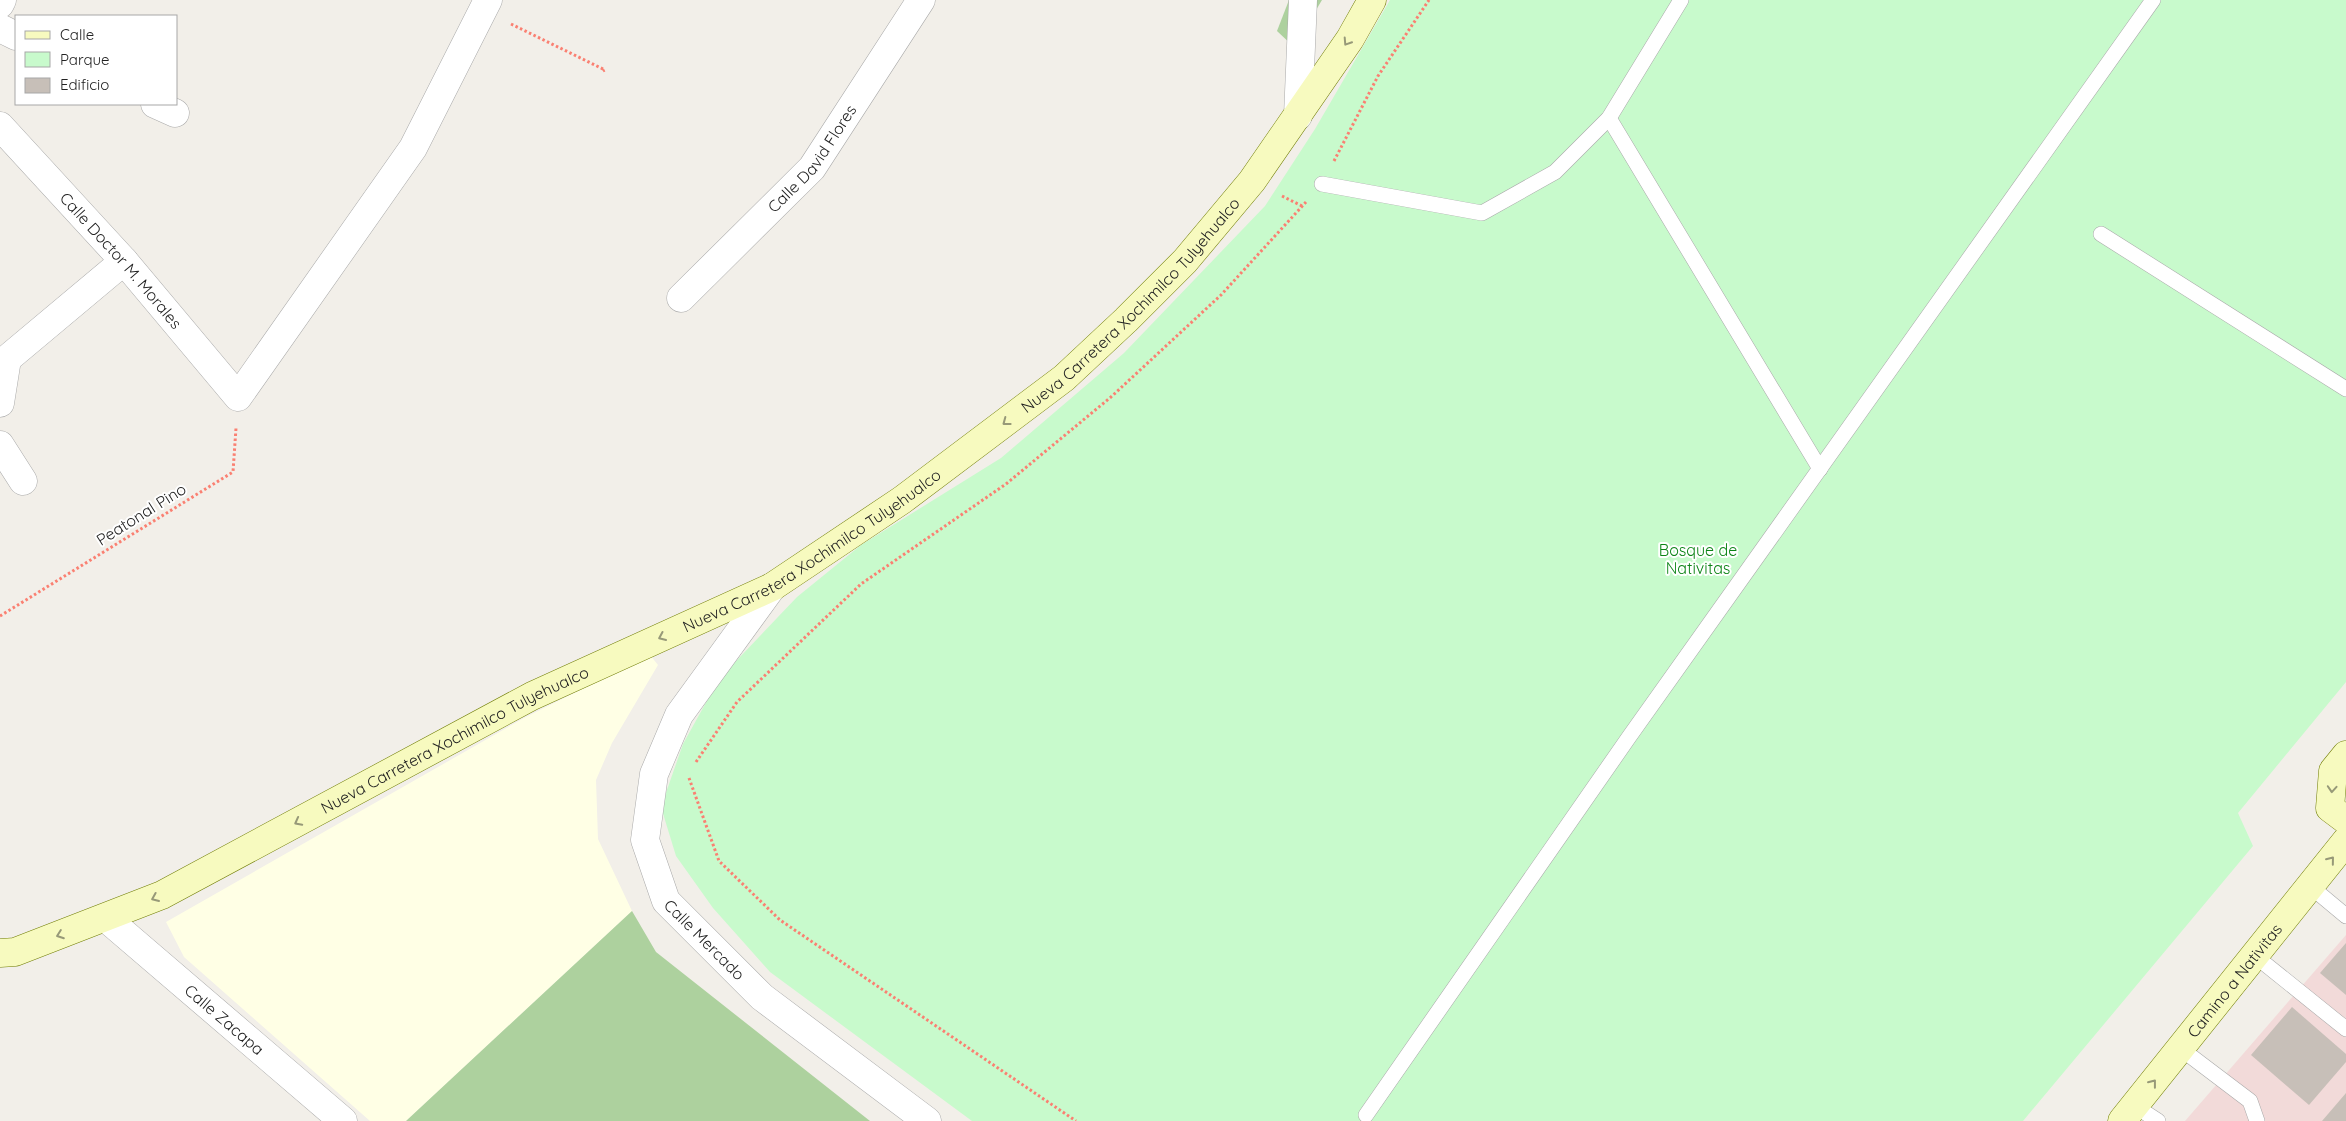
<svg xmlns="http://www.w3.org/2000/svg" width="2346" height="1121" viewBox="0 0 2346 1121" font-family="Quicksand,sans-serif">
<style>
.commercial{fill:#f2dad9}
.education{fill:#ffffe5}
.forest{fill:#add19e}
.park{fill:#c8facc}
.building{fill:#c7bfb8}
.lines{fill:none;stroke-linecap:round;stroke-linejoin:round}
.lane-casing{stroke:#a9a9a9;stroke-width:16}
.street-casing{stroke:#a9a9a9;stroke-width:29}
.secondary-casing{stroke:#707d05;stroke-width:29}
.path{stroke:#fa8072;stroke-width:3;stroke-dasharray:2.5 2.5;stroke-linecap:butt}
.lane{stroke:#fff;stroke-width:15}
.street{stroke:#fff;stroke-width:28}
.secondary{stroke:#f7fabf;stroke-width:28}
.oneway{stroke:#979978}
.labels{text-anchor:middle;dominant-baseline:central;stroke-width:4;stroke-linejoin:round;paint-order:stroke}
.street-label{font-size:16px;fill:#222;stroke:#fff}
.park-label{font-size:16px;fill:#0c8416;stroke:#fff}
</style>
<rect width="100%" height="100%" fill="#f2efe9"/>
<!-- commercial -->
<polygon class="commercial" points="2346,935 2346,1121 2185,1121"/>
<!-- education -->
<polygon class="education" points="650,655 658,665 612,743 596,780 598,839 632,911 406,1121 370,1121 184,957 166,922 524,718"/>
<!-- forest -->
<g class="forest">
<polygon points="1289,0 1322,0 1294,47 1277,31"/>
<polygon points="632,911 656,952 870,1121 406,1121"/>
</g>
<!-- park -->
<polygon class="park" points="1390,0 2346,0 2346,682 2238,813 2253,846 2023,1121 972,1121 770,972 713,908 676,856 661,807 683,744 719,679 797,597 861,545 1001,458 1124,353 1265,206 1315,129"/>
<!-- building -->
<g class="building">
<polygon points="2346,943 2346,995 2320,973"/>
<polygon points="2292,1007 2346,1054 2346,1062 2309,1105 2251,1055"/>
<polygon points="2346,1093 2346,1121 2322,1121"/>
</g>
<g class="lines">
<defs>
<g id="lane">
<polyline points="1609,118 1820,469"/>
<polyline points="1322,184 1482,213 1555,172 1609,118 1681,0"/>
<polyline points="2101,234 2346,389"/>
<polyline points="2310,886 2346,916"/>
<polyline points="2254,955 2346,1029"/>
<polyline points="2180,1048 2250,1101 2257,1121"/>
<polyline points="2135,1106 2158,1121"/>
<polyline points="1366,1115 1629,737 2153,0"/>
</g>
<g id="street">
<polyline points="0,4 2,0"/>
<polyline points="0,28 16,36"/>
<polyline points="155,104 175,113"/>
<polyline points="1298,116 1303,0"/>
<path id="s1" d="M0,126L124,261L238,397L413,148L488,0"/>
<path id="s2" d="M681,298L812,168L921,0"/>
<polyline points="0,403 7,359 124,261"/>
<polyline points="0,445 23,481"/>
<path id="s3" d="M772,587L679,715L654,774L645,840L666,901L762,997L927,1121"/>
<path id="s4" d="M106,918L343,1121"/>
</g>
<g id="secondary">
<polyline points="2346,755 2333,771 2330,808 2346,820"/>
<path id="s5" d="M0,953L15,952L162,895L532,696L772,587L902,500L1064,378L1126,320L1185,261L1252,181L1350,39L1372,0"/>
<path id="s6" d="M2122,1121L2346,841"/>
</g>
</defs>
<!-- lane casing -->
<use href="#lane" class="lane-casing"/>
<!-- street casing -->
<use href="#street" class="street-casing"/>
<!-- secondary casing -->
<use href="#secondary" class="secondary-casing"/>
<!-- path -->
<g class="path">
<polyline points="511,24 605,70 603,71"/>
<polyline points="1334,161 1378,76 1429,0"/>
<polyline points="1282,196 1302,206"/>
<polyline points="0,616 233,472 236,428"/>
<polyline points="696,762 737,702 861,584 1006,484 1111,397 1221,295 1306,202"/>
<polyline points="689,778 719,861 780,920 1076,1121"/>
</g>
<!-- lane -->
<use href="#lane" class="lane"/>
<!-- street -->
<use href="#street" class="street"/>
<!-- secondary -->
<use href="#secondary" class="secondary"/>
</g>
<!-- one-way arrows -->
<defs><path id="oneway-chevron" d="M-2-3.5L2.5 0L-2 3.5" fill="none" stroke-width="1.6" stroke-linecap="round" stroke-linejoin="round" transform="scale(1.25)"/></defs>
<g class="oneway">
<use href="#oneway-chevron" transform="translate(1347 42) rotate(123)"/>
<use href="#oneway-chevron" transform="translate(1006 422) rotate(143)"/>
<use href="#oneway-chevron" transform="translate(662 637) rotate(156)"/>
<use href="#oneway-chevron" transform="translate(2332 789) rotate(94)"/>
<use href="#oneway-chevron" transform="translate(298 822) rotate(152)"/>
<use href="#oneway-chevron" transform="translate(2331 860) rotate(-51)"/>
<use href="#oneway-chevron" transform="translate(155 898) rotate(157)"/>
<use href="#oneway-chevron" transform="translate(60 935) rotate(160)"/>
<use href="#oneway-chevron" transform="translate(2153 1083) rotate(-52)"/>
</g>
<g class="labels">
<!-- street labels -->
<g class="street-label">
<text stroke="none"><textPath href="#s2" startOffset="192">Calle David Flores</textPath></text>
<text stroke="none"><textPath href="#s1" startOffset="181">Calle Doctor M. Morales</textPath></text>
<text stroke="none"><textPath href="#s5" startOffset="1314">Nueva Carretera Xochimilco Tulyehualco</textPath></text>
<text transform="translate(141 514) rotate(-32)">Peatonal Pino</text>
<text stroke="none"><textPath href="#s5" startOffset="909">Nueva Carretera Xochimilco Tulyehualco</textPath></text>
<text stroke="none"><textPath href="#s5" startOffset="504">Nueva Carretera Xochimilco Tulyehualco</textPath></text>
<text stroke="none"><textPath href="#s3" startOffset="408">Calle Mercado</textPath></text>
<text stroke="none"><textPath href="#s6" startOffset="180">Camino a Nativitas</textPath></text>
<text stroke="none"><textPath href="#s4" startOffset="156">Calle Zacapa</textPath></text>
</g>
<!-- park labels -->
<g class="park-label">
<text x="1698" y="550">Bosque de<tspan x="1698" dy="18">Nativitas</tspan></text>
</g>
</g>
<!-- legend -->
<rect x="15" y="15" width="162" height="90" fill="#ffffff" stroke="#a7a7a7"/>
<rect x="25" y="31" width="25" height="8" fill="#f7fabf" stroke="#a7a7a7"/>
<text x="60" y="40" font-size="15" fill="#222222">Calle</text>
<rect x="25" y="52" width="25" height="15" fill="#c8facc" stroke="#a7a7a7"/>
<text x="60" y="65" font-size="15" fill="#222222">Parque</text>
<rect x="25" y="78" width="25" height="15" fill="#c7bfb8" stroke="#a7a7a7"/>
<text x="60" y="90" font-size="15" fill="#222222">Edificio</text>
</svg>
